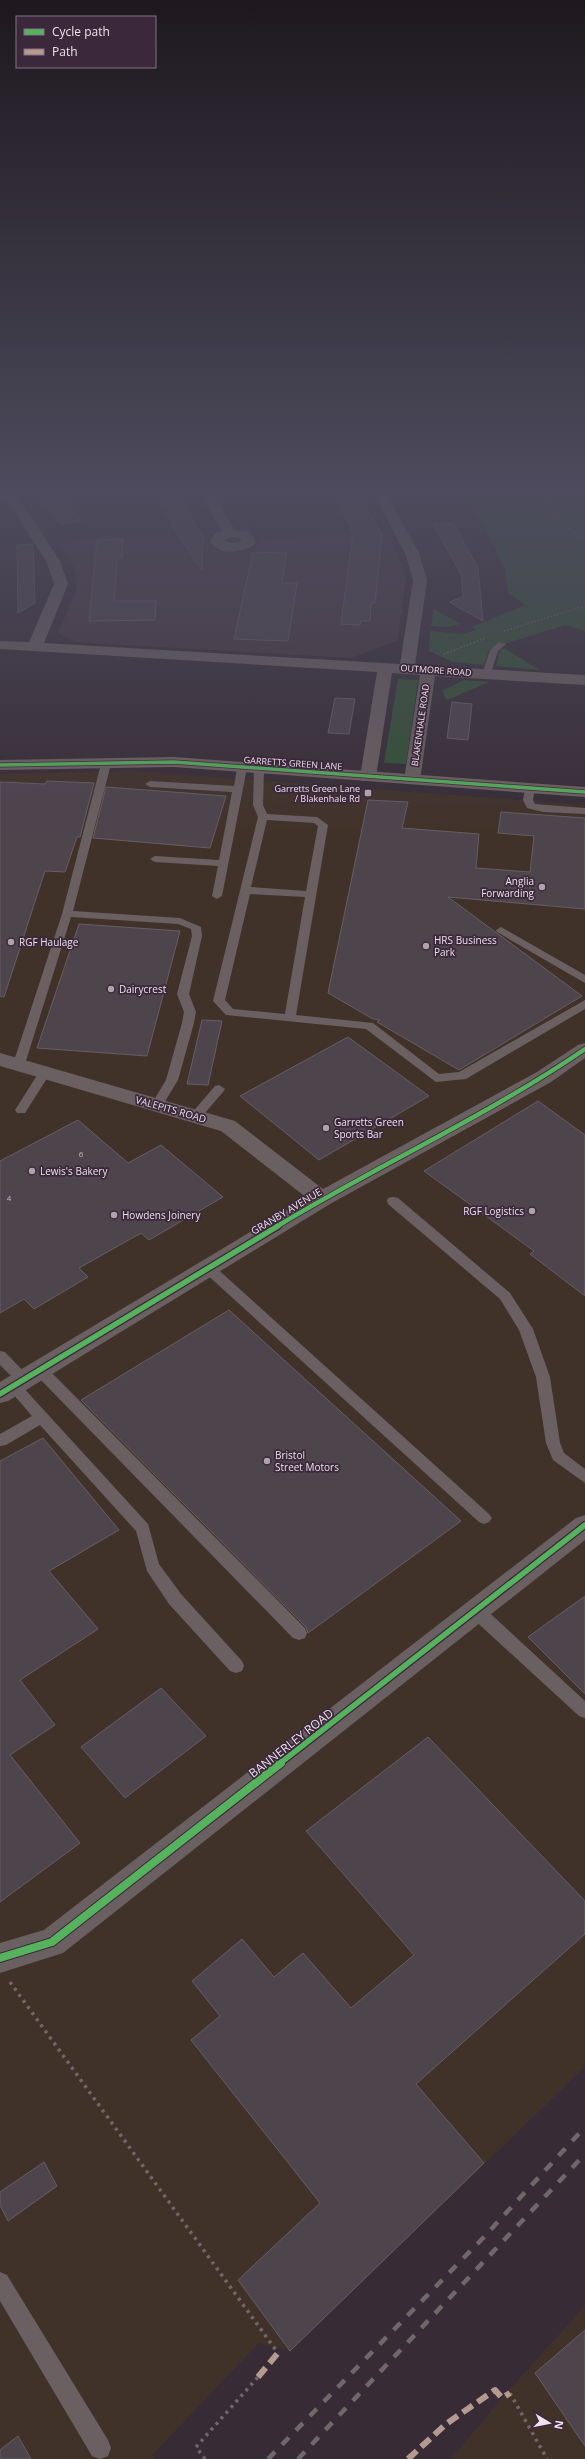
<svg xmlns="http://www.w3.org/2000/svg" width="585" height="2459" viewBox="0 0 585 2459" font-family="'Open Sans',sans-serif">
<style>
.industrial{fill:#413229}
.education{fill:#483740}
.green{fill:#345135}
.building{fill:#4d444c;stroke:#675d66}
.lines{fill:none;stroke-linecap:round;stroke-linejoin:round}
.path-far1{stroke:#71676a;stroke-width:1.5;stroke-dasharray:1.5 2;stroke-linecap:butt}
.path{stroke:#71676a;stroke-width:3.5;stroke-dasharray:3 4.5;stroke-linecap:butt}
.lane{fill:#6b6061;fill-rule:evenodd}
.street{fill:#6b6061;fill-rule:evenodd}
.secondary{fill:#706262;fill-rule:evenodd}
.rail{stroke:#70676b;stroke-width:4.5;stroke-dasharray:10 10;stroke-linecap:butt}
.quiet{stroke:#b69a8f;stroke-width:6;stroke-dasharray:12 6;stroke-linecap:butt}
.cycleway-far3-casing{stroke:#3b283a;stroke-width:5}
.cycleway-far2-casing{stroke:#3b283a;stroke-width:6}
.cycleway-far1-casing{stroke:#3b283a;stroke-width:8}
.cycleway-casing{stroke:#3b283a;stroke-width:10}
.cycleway-far3{stroke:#56b35d;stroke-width:3.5}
.cycleway-far2{stroke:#56b35d;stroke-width:4.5}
.cycleway-far1{stroke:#56b35d;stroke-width:5.5}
.cycleway{stroke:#56b35d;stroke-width:8}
.poi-dot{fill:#aea2ad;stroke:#3b283a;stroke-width:1.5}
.labels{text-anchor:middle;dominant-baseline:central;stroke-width:3.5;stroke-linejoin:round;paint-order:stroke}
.number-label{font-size:8px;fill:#c6bac5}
.far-street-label{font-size:9px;fill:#eee1ed;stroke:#3b283a}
.far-poi-label{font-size:9px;fill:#eee1ed;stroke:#3b283a;text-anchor:end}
.poi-label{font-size:10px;fill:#eee1ed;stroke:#3b283a;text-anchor:start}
.street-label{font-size:10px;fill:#eee1ed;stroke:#3b283a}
.near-street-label{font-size:12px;fill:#eee1ed;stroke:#3b283a}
</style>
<rect width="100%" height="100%" fill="#372c36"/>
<!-- industrial -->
<g class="industrial">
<polygon points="134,771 585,805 585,2067 290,2351 259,2343 152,2455 154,2459 0,2459 0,774"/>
<polygon points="585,2306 585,2459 451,2459 502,2398"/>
</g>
<!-- education -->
<polygon class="education" points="386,530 402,564 406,577 398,640 351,658 74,642 58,633 76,592 77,578 73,565 58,544 103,536 168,538 214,532 206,539 209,547 220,551 238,553 253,549 261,541"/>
<!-- green -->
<g class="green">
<polygon points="464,489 585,489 585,631 565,625 504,644 500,643 489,650 484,665 453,662 429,651 430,631 461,634 477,630 472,627 526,605 508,593 505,568"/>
<polygon points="434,609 460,624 448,627 431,626"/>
<polygon points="504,648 540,670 496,666 500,650"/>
<polygon points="398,679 418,680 406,764 384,763"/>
<polygon points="464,680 489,682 447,700 442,691"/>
</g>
<!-- building -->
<g class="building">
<polygon points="331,489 356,489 382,535 375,603 371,603 370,621 361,621 360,625 341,624 353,533"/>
<polygon points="178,494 203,537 202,570 170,523 172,523 158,497"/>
<polygon points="65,498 81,521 60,525 43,502"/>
<polygon points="453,523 478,568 483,621 449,602 463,597 461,574 433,524"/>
<polygon points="123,539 122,558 117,558 114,601 156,601 155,620 89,621 97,540"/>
<polygon points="33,544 35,603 18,613 17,545"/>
<polygon points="253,552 287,553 282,583 297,583 288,641 234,639"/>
<polygon points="335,698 355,699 349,734 328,733"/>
<polygon points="452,702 472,704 468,740 447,738"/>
<polygon points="47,781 94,783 80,837 77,837 65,872 45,871 4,997 0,996 0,782 45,784"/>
<polygon points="106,787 226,796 210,848 93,838"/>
<polygon points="368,800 408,802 402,828 479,834 476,868 530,872 534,836 498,833 501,812 585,818 585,909 448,897 582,996 459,1070 377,1022 380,1020 373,1019 328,993"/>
<polygon points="79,924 180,931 147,1056 37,1048"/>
<polygon points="202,1020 222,1021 208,1085 187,1084"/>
<polygon points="348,1037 429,1096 319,1160 240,1096"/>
<polygon points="538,1101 585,1135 585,1296 530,1254 534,1251 424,1171"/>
<polygon points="78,1120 128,1163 161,1145 223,1197 149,1240 141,1233 79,1268 88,1277 34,1309 24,1299 0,1313 0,1161"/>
<polygon points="229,1310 461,1521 308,1633 306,1627 81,1400"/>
<polygon points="43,1438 119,1530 49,1571 98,1629 20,1680 55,1725 10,1755 80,1843 0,1902 0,1461"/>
<polygon points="585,1596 585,1694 528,1637"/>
<polygon points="161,1688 206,1736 125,1798 81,1747"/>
<polygon points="428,1737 585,1901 585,1934 416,2084 484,2163 290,2351 238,2280 320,2203 191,2040 220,2016 192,1981 242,1939 274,1977 303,1953 351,2008 414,1955 306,1831"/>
<polygon points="44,2162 57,2186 8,2221 0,2205 0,2192"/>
<polygon points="585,2330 585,2446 535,2373"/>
<polygon points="18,2436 31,2459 0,2459 0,2450"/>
</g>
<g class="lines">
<!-- path-far1 -->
<g class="path-far1">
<polyline points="540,489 558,518 585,543"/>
<polyline points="504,631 585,606"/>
<polyline points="444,654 485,638"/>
</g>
<!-- path -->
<g class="path">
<polyline points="10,1982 278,2353"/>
<polyline points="510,2393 547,2459"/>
<polyline points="205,2459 196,2447 258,2377"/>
</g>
<!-- lane -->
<g class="lane">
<polygon points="499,642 506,644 498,651 490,676 484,676 482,674 490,650"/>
<polygon points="106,761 111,764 73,911 180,918 201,927 202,936 189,994 196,1012 194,1023 178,1080 161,1108 157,1109 151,1105 166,1080 182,1023 184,1012 177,994 192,936 191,929 178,924 71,917 25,1064 19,1068 13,1064 62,914 101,764"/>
<polygon points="242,765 247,768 222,896 217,899 212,896 218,866 155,862 150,859 155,856 219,860 232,792 150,787 145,784 150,781 234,786 237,768"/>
<path d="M259,766L264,769L263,805L267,814L317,817L328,825L296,1015L373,1023L439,1074L459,1072L585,1000V1009L466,1079L436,1082L366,1029L226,1015L213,1001L258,817L253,805L254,769ZM267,820L314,823L318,826L306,891L251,887ZM250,894L305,897L285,1014L233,1009L225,1000Z"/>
<polygon points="530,786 535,789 533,800 535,804 585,808 585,814 543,812 527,808 523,800 525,789"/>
<polygon points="501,927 585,975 585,983 497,932 496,930"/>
<polygon points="45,1068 51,1072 25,1113 17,1113 15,1110 17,1107 41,1069"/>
<polygon points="219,1085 225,1089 223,1092 199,1120 191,1120 189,1117 191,1114 215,1086"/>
<polygon points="393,1197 398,1198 510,1293 533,1329 550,1377 560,1443 564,1453 585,1469 585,1483 553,1460 546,1443 536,1377 519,1330 500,1299 388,1204 387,1201 388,1198"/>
<polygon points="208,1263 213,1265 489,1514 492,1518 489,1522 484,1524 479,1522 203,1271 201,1268"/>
<polygon points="0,1351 5,1352 28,1376 30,1380 28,1384 20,1384 148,1524 159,1564 181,1594 242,1661 244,1666 242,1671 236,1673 230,1671 169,1604 147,1571 136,1531 40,1425 6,1445 0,1446 0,1434 32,1416 6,1386 8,1382 16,1381 0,1365"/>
<polygon points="40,1365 45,1366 305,1628 307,1633 305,1638 299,1640 293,1638 35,1374 33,1370 35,1366"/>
<polygon points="476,1604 482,1606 585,1701 585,1718 579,1716 470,1616 468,1611 470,1606"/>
<polygon points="0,2272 7,2275 108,2440 111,2448 108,2456 100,2459 92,2456 0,2301"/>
</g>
<!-- street -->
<g class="street">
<polygon points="0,489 13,489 60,561 68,584 44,643 400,664 413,580 405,553 371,489 384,489 419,553 427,580 415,665 585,675 585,685 435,676 420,780 418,784 406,784 404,780 420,675 392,673 376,777 374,781 362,781 360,777 377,672 0,649 0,641 29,642 54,584 46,561"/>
<path d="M197,489H210L235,530L250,532L256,542L254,545C241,553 220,556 210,542L216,532L222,531ZM230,537L240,538L241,541L233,543L224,541Z"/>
<polygon points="585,1043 585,1058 551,1082 330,1204 8,1401 0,1403 0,1382 307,1198 221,1131 0,1066 0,1053 235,1121 323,1189 537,1072 578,1045"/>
<polygon points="585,1515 585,1540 63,1953 0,1973 0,1943 44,1930 576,1518"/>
</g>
<!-- secondary -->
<polygon class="secondary" points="174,757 585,787 585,797 174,767 0,770 0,760"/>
<!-- rail -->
<g class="rail">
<polyline points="268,2459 483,2238 585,2127"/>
<polyline points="298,2459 585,2154"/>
</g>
<!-- quiet -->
<g class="quiet">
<polyline points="258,2377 278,2353"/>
<polyline points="408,2459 446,2424 495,2390 502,2398 510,2393"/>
</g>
<defs>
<polyline id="cycleway-far3" points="0,765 174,762 585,792"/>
<path id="cycleway-far2" d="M276,1227C378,1165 487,1116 585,1049"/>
<g id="cycleway-far1">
<polyline points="0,1394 278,1226"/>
<polyline points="279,1764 585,1525"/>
</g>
<polyline id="cycleway" points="0,1958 52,1942 281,1763"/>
</defs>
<!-- cycleway-far3 casing -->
<use href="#cycleway-far3" class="cycleway-far3-casing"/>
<!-- cycleway-far2 casing -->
<use href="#cycleway-far2" class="cycleway-far2-casing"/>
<!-- cycleway-far1 casing -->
<use href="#cycleway-far1" class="cycleway-far1-casing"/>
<!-- cycleway casing -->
<use href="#cycleway" class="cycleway-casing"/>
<!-- cycleway-far3 -->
<use href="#cycleway-far3" class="cycleway-far3"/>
<!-- cycleway-far2 -->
<use href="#cycleway-far2" class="cycleway-far2"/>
<!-- cycleway-far1 -->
<use href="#cycleway-far1" class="cycleway-far1"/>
<!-- cycleway -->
<use href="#cycleway" class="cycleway"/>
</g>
<!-- sky -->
<linearGradient id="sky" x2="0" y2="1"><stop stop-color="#1e181e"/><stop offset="0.59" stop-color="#4d4b5d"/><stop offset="1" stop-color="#4d4b5d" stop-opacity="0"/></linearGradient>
<rect width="585" height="834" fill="url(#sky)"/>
<!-- markers -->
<g class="poi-dot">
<rect x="364" y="789" width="8" height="8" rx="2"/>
<circle cx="542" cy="887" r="4"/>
<circle cx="11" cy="942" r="4"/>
<circle cx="426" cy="946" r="4"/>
<circle cx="111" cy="989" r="4"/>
<circle cx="326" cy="1128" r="4"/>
<circle cx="32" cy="1171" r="4"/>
<circle cx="532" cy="1211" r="4"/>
<circle cx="114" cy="1215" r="4"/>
<circle cx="267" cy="1461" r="4"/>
</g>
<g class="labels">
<!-- number labels -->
<g class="number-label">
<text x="81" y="1153">6</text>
<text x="9" y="1197">4</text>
</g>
<!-- far-street labels -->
<g class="far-street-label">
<text transform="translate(436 670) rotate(4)">OUTMORE ROAD</text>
<text transform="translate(420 725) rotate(-82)">BLAKENHALE ROAD</text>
<text transform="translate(293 763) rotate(4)">GARRETTS GREEN LANE</text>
</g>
<!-- far-poi labels -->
<g class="far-poi-label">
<text x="360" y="788">Garretts Green Lane<tspan x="360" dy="10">/ Blakenhale Rd</tspan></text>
</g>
<!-- poi labels -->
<g class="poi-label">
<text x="534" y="881" text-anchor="end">Anglia<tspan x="534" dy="12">Forwarding</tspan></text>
<text x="434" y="940">HRS Business<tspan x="434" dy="12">Park</tspan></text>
<text x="19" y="942">RGF Haulage</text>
<text x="119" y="989">Dairycrest</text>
<text x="334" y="1122">Garretts Green<tspan x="334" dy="12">Sports Bar</tspan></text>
<text x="40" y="1171">Lewis's Bakery</text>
<text x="524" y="1211" text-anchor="end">RGF Logistics</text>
<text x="122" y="1215">Howdens Joinery</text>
<text x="275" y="1455">Bristol<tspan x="275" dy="12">Street Motors</tspan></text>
</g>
<!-- street labels -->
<g class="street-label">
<text transform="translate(171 1109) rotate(16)">VALEPITS ROAD</text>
<text transform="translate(286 1211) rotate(-31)">GRANBY AVENUE</text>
</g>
<!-- near-street labels -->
<g class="near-street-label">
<text transform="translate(291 1743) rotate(-38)">BANNERLEY ROAD</text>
</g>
</g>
<!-- legend -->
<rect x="16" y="16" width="140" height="52" fill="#3b283a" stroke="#837282"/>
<rect x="24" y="29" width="20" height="6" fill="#56b35d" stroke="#837282"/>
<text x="52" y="36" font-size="12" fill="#eee1ed">Cycle path</text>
<rect x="24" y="49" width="20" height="6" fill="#b69a8f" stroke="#837282"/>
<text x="52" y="56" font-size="12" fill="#eee1ed">Path</text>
<!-- north arrow -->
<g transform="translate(549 2423) rotate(100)" stroke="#3b283a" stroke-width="3" paint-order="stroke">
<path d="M0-3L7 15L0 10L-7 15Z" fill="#eee1ed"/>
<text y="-6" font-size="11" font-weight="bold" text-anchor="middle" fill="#eee1ed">N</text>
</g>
</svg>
